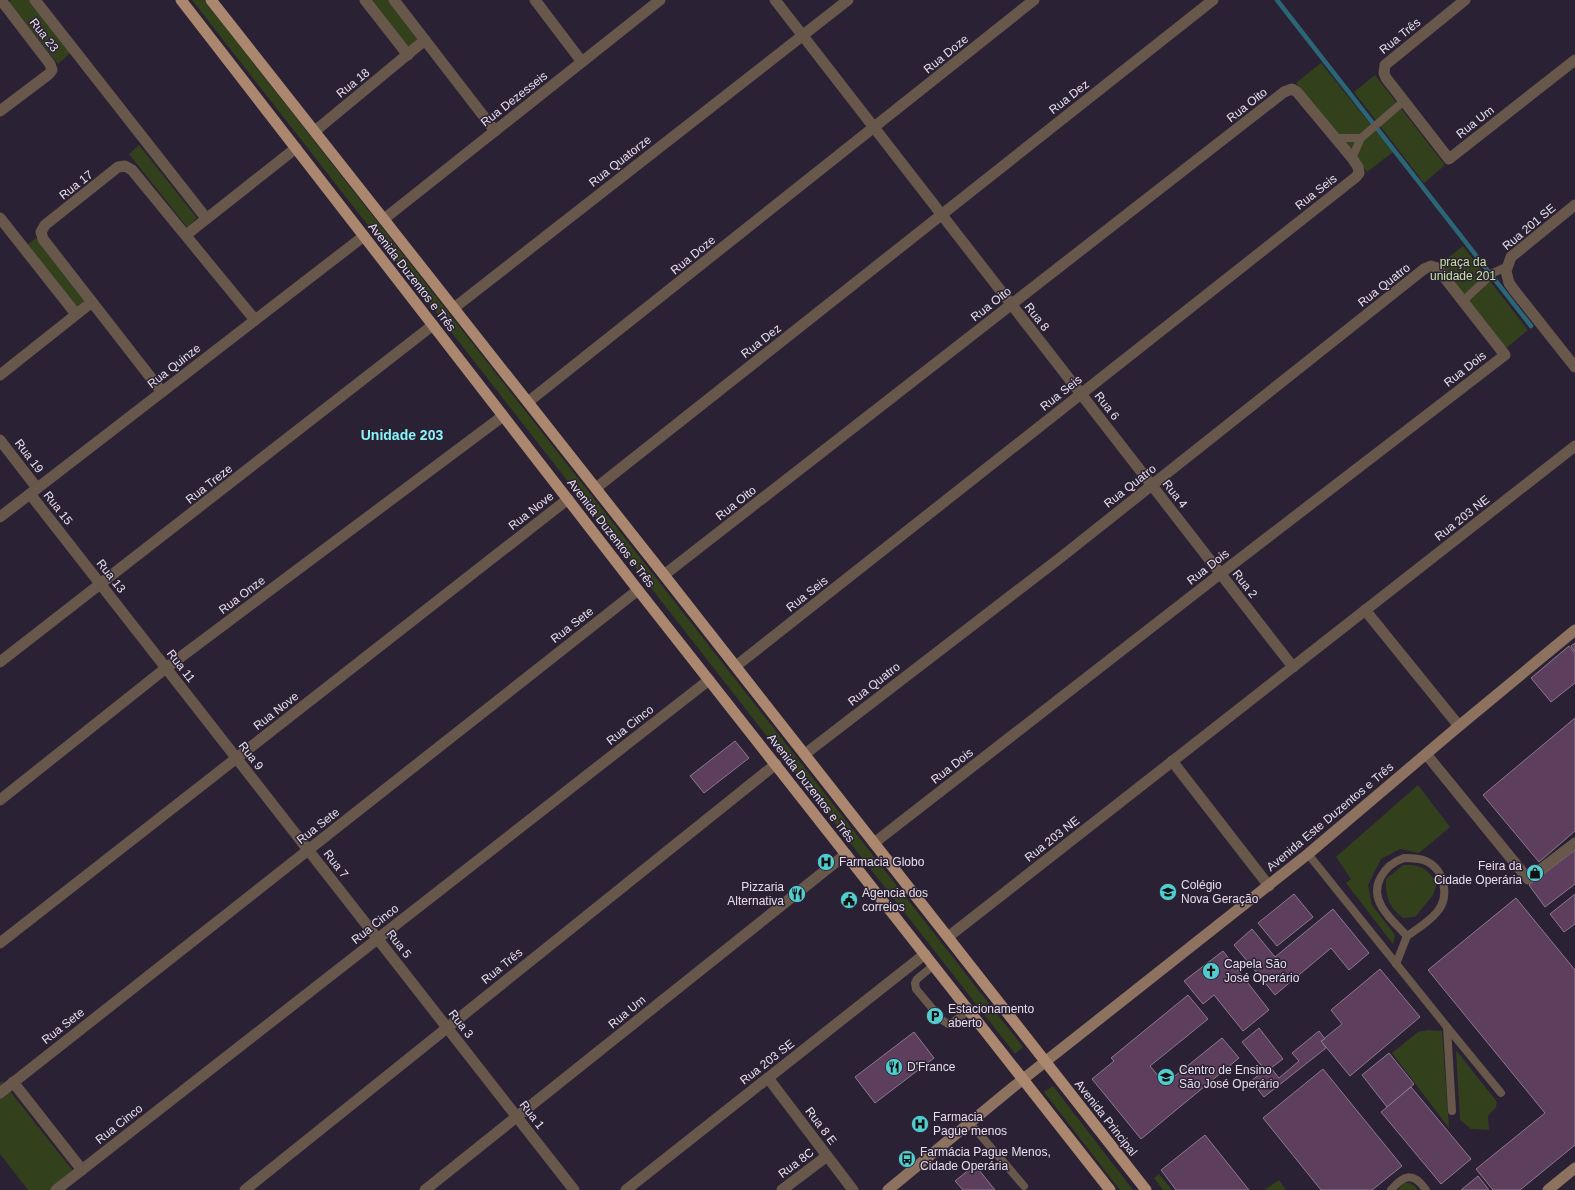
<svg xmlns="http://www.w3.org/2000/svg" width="1575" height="1190" viewBox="0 0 1575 1190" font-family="Helvetica,sans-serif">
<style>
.green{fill:#33401c}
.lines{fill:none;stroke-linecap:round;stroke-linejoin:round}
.stream{stroke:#2a6675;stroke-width:4.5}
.building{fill:#5d3e5d;stroke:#8c798c}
.service{stroke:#68574b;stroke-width:8}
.pedestrian{stroke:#68574b;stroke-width:11}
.minor{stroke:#68574b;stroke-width:11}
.secondary{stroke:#8d725f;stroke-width:11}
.primary{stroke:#aa876e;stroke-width:11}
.labels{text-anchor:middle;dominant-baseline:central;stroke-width:3;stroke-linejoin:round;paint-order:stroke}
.street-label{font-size:12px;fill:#e6dfeb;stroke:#2b2134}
.park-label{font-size:12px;fill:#c8e49e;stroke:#2b2134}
.poi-label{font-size:12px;fill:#e6dfeb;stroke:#2b2134;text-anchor:start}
.quarter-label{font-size:14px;font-weight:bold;fill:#88f4f6;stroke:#2b2134}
</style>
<rect width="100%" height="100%" fill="#2b2134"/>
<!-- green -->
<g class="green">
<polygon points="11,0 29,0 70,53 58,64 9,2"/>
<polygon points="192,0 204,0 1023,1047 1015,1054"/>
<polygon points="368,0 389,0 421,40 408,51"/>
<polygon points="1321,63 1393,152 1367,172 1296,83"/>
<polygon points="1375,75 1445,165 1424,183 1354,92"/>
<polygon points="139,145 197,218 187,227 129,154"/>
<polygon points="36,238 87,302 77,310 26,246"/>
<polygon points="1463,246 1528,330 1506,348 1440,264"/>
<polygon points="1418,785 1450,827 1419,853 1400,849 1381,859 1368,885 1372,905 1395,935 1393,944 1346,883 1351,879 1336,857"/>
<path d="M1403,865C1422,865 1425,867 1437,883L1433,895L1415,917L1403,918C1388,906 1386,898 1386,879Z"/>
<polygon points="1428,1030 1442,1031 1449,1128 1392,1053 1418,1032"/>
<polygon points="1456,1050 1497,1102 1496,1107 1488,1116 1489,1130 1471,1129 1460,1120"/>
<polygon points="2,1081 77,1176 60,1190 28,1190 0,1154 0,1083"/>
<polygon points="1053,1086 1133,1190 1120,1190 1044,1092"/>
<polygon points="1159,1174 1172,1190 1163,1190 1154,1178"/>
<polygon points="1279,1180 1286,1190 1264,1190"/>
<polygon points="1403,1183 1410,1183 1416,1187 1417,1190 1398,1190"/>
</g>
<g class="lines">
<!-- stream -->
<polyline class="stream" points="1277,0 1531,326"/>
</g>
<!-- building -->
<g class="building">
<polygon points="1575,643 1575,652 1571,646"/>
<polygon points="1569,646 1575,654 1575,683 1551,702 1531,678"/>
<polygon points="1575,718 1575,831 1539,862 1483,795"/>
<polygon points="735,741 749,758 704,793 690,776"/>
<polygon points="1575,850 1575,884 1545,907 1529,885"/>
<polygon points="1294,894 1313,917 1277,946 1258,923"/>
<polygon points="1575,894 1575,924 1564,932 1550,914"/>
<polygon points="1516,898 1575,970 1575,1145 1520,1190 1493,1190 1476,1169 1545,1113 1428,970"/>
<polygon points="1333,909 1369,953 1349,970 1331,948 1275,995 1234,945 1252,929 1275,957"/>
<polygon points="1223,951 1269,1010 1243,1031 1214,995 1203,1004 1184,981"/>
<polygon points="1380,969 1420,1017 1350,1076 1321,1041 1342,1024 1331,1010"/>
<polygon points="1188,995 1208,1019 1150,1066 1165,1084 1222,1038 1239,1058 1141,1139 1092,1079 1114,1061 1111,1058"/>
<polygon points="1259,1028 1283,1059 1271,1068 1279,1078 1299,1061 1292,1053 1319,1031 1325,1039 1321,1041 1326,1048 1264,1097 1251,1081 1265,1070 1242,1042"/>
<polygon points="914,1032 934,1058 875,1103 855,1077"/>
<polygon points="1389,1053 1414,1084 1387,1107 1362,1075"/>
<polygon points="1323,1069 1402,1166 1372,1190 1321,1190 1263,1118"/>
<polygon points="1411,1087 1471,1159 1441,1184 1381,1112"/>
<polygon points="1205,1135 1249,1190 1176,1190 1161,1170"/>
<polygon points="975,1165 995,1190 963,1190 955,1181"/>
<polygon points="1478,1176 1489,1190 1461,1190"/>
</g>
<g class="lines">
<!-- service -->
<g class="service">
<polyline points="1335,138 1361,138"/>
<polyline points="1352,158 1361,138 1404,101"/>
<polyline points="1463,301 1493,273 1506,267"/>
<polyline points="1308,854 1447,1027"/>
<path d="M1404,858C1412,858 1419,858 1426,861C1445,870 1450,897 1437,912C1429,922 1417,929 1407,936C1399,927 1388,918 1382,907C1369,886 1384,865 1404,858Z"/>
<polyline points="1396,964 1407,936"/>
<polyline points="934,965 917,979 915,983 916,989 942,1020 948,1024 952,1023 969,1010"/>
<polyline points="1452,1111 1447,1027 1501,1093"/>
<polyline points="970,1123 1024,1186"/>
<path d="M1391,1190C1404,1174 1414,1172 1426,1190"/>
</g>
<!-- pedestrian -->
<polyline class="pedestrian" points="1426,754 1528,879 1575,843"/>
<!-- minor -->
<g class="minor">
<polyline points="35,0 206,218"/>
<polyline points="365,0 408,55"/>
<polyline points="394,0 495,131"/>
<polyline points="535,0 582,62"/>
<polyline points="775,0 1293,667"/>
<polyline points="1465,0 1385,65 1384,73 1386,78 1449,159 1575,60"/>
<polyline points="0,111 49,74 52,70 50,64 1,0"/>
<polyline points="315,131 425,40"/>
<polyline points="1575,205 1511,257 1506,271 1509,283 1514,290 1575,367"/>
<polyline points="0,218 76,314"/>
<polyline points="384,219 660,0"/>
<polyline points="186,235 296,148"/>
<polyline points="454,308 848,0"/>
<polyline points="0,375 92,302"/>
<polyline points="162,392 43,239 41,232 45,225 118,167 125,166 132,170 255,320"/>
<polyline points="528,402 1034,0"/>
<polyline points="0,440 37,488"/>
<polyline points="596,488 1213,0"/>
<polyline points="30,494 574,1190"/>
<polyline points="0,517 364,236"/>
<polyline points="664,575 1284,92 1292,89 1297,92 1352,158 1358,167 1359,173 1356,177 736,666"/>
<polyline points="1365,610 1459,726"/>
<polyline points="0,662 433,325"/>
<polyline points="805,754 1060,558 1424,269 1431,266 1437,268 1505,355 1220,574 874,843"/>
<polyline points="1172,761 1269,886"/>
<polyline points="0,800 166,668 503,416"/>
<polyline points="948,937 1575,446"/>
<polyline points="0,943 568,499"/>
<polyline points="768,1078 853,1190"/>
<polyline points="13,1082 82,1170"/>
<polyline points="0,1093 638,590"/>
<polyline points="56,1190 709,680"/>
<polyline points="245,1190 776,764"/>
<polyline points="425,1190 846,854"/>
<polyline points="626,1190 925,954"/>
<polyline points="782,1190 827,1156"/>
</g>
<!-- secondary -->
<g class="secondary">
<polyline points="888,1190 1012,1088 1308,854 1459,726 1575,630"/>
<polyline points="1548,1190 1575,1168"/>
</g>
<!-- primary -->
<g class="primary">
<polyline points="181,0 638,590 1110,1190"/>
<polyline points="211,0 664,575 1146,1190"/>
</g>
</g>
<!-- icons -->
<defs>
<symbol id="hospital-disc" viewBox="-11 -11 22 22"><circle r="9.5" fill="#52cdcf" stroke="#2b2134"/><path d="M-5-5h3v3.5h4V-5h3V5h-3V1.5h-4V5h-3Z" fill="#111"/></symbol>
<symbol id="shop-disc" viewBox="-11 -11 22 22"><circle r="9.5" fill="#52cdcf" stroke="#2b2134"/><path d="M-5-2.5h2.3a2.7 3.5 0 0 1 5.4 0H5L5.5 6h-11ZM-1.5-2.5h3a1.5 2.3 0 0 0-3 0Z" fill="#111"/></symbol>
<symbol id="school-disc" viewBox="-11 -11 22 22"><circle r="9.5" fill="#52cdcf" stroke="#2b2134"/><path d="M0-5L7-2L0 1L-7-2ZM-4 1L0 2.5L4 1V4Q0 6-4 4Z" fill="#111"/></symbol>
<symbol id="restaurant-disc" viewBox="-11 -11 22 22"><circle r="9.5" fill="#52cdcf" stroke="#2b2134"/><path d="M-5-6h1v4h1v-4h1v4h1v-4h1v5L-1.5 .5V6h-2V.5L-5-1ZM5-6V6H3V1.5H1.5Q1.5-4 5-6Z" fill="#111"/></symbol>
<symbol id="civic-disc" viewBox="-11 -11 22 22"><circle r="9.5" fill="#52cdcf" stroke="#2b2134"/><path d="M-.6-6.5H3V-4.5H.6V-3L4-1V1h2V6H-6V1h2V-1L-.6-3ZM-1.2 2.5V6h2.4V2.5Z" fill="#111"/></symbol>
<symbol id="church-disc" viewBox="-11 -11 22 22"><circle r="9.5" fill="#52cdcf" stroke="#2b2134"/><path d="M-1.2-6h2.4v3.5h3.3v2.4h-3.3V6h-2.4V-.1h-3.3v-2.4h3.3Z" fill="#111"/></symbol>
<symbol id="parking-disc" viewBox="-11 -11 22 22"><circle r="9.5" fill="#52cdcf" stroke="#2b2134"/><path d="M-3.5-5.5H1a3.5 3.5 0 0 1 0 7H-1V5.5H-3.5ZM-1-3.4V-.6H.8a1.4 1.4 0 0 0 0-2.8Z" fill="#111"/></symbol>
<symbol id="bus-disc" viewBox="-11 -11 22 22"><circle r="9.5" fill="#52cdcf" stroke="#2b2134"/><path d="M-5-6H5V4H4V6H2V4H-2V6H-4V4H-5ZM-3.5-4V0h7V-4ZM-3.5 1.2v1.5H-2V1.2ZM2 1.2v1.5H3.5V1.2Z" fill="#111"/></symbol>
</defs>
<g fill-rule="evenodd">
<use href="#hospital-disc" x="816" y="852" width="20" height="20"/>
<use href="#shop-disc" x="1525" y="863" width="20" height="20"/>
<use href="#school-disc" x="1158" y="882" width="20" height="20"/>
<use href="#restaurant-disc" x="787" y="884" width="20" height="20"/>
<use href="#civic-disc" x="839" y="890" width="20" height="20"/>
<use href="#church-disc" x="1201" y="961" width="20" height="20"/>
<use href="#parking-disc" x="925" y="1006" width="20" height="20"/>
<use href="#restaurant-disc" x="884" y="1057" width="20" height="20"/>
<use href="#school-disc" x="1156" y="1067" width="20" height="20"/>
<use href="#hospital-disc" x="910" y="1114" width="20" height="20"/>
<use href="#bus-disc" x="897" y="1149" width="20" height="20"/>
</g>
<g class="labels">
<!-- street labels -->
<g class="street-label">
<text transform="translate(44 35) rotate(52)">Rua 23</text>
<text transform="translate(1400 36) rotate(-39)">Rua Três</text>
<text transform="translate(946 54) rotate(-39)">Rua Doze</text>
<text transform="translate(353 83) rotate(-39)">Rua 18</text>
<text transform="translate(1069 97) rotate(-38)">Rua Dez</text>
<text transform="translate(514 99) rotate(-38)">Rua Dezesseis</text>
<text transform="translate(1247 105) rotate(-38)">Rua Oito</text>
<text transform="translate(1475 122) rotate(-38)">Rua Um</text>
<text transform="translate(620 161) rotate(-38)">Rua Quatorze</text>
<text transform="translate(76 185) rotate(-38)">Rua 17</text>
<text transform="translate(1316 192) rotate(-38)">Rua Seis</text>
<text transform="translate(1529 227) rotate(-40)">Rua 201 SE</text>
<text transform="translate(693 255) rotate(-39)">Rua Doze</text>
<text transform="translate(412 277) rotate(52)">Avenida Duzentos e Três</text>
<text transform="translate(1384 285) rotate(-38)">Rua Quatro</text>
<text transform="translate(991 304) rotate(-38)">Rua Oito</text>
<text transform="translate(1037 317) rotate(52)">Rua 8</text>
<text transform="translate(761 341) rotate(-38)">Rua Dez</text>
<text transform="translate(174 366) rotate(-38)">Rua Quinze</text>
<text transform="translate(1465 369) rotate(-38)">Rua Dois</text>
<text transform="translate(1061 393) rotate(-38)">Rua Seis</text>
<text transform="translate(1107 406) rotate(52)">Rua 6</text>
<text transform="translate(29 456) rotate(53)">Rua 19</text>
<text transform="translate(209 484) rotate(-38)">Rua Treze</text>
<text transform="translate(1130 486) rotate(-38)">Rua Quatro</text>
<text transform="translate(1175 494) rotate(52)">Rua 4</text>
<text transform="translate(736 503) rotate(-38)">Rua Oito</text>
<text transform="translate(58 508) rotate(52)">Rua 15</text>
<text transform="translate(531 511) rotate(-38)">Rua Nove</text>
<text transform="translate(1462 518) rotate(-38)">Rua 203 NE</text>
<text transform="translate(611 533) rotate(52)">Avenida Duzentos e Três</text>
<text transform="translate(1208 567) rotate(-38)">Rua Dois</text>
<text transform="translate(111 576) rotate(52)">Rua 13</text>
<text transform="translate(1245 584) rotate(52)">Rua 2</text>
<text transform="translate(807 594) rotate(-38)">Rua Seis</text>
<text transform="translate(242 595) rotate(-37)">Rua Onze</text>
<text transform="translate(572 625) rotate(-38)">Rua Sete</text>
<text transform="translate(181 666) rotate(52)">Rua 11</text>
<text transform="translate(874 684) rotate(-38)">Rua Quatro</text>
<text transform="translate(276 711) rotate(-38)">Rua Nove</text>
<text transform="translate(630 725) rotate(-38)">Rua Cinco</text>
<text transform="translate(251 756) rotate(52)">Rua 9</text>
<text transform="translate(952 766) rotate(-38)">Rua Dois</text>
<text transform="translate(811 788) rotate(52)">Avenida Duzentos e Três</text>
<text transform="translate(1330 817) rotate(-40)">Avenida Este Duzentos e Três</text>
<text transform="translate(318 826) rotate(-38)">Rua Sete</text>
<text transform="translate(1052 839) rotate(-38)">Rua 203 NE</text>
<text transform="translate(336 864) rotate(52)">Rua 7</text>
<text transform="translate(375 924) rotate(-38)">Rua Cinco</text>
<text transform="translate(399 944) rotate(52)">Rua 5</text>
<text transform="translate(502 966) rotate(-39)">Rua Três</text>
<text transform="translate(627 1012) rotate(-39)">Rua Um</text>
<text transform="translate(461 1024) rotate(52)">Rua 3</text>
<text transform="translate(63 1026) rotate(-38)">Rua Sete</text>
<text transform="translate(767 1062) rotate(-38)">Rua 203 SE</text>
<text transform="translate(532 1115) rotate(52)">Rua 1</text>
<text transform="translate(1106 1118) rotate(52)">Avenida Principal</text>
<text transform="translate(119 1124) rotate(-38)">Rua Cinco</text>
<text transform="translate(821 1126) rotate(53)">Rua 8 E</text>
<text transform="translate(796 1163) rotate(-37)">Rua 8C</text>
</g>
<!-- park labels -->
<g class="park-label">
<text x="1463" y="262">praça da<tspan x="1463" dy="14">unidade 201</tspan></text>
</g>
<!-- poi labels -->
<g class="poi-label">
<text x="839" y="862">Farmacia Globo</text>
<text x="1522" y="866" text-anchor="end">Feira da<tspan x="1522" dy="14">Cidade Operária</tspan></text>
<text x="1181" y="885">Colégio<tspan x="1181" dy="14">Nova Geração</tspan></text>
<text x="784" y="887" text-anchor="end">Pizzaria<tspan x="784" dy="14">Alternativa</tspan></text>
<text x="862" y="893">Agencia dos<tspan x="862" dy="14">correios</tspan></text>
<text x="1224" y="964">Capela São<tspan x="1224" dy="14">José Operário</tspan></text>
<text x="948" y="1009">Estacionamento<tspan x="948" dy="14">aberto</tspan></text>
<text x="907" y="1067">D'France</text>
<text x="1179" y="1070">Centro de Ensino<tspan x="1179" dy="14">São José Operário</tspan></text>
<text x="933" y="1117">Farmacia<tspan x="933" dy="14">Pague menos</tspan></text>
<text x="920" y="1152">Farmácia Pague Menos,<tspan x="920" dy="14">Cidade Operária</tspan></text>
</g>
<!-- quarter labels -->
<g class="quarter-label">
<text x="402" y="435">Unidade 203</text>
</g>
</g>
</svg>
